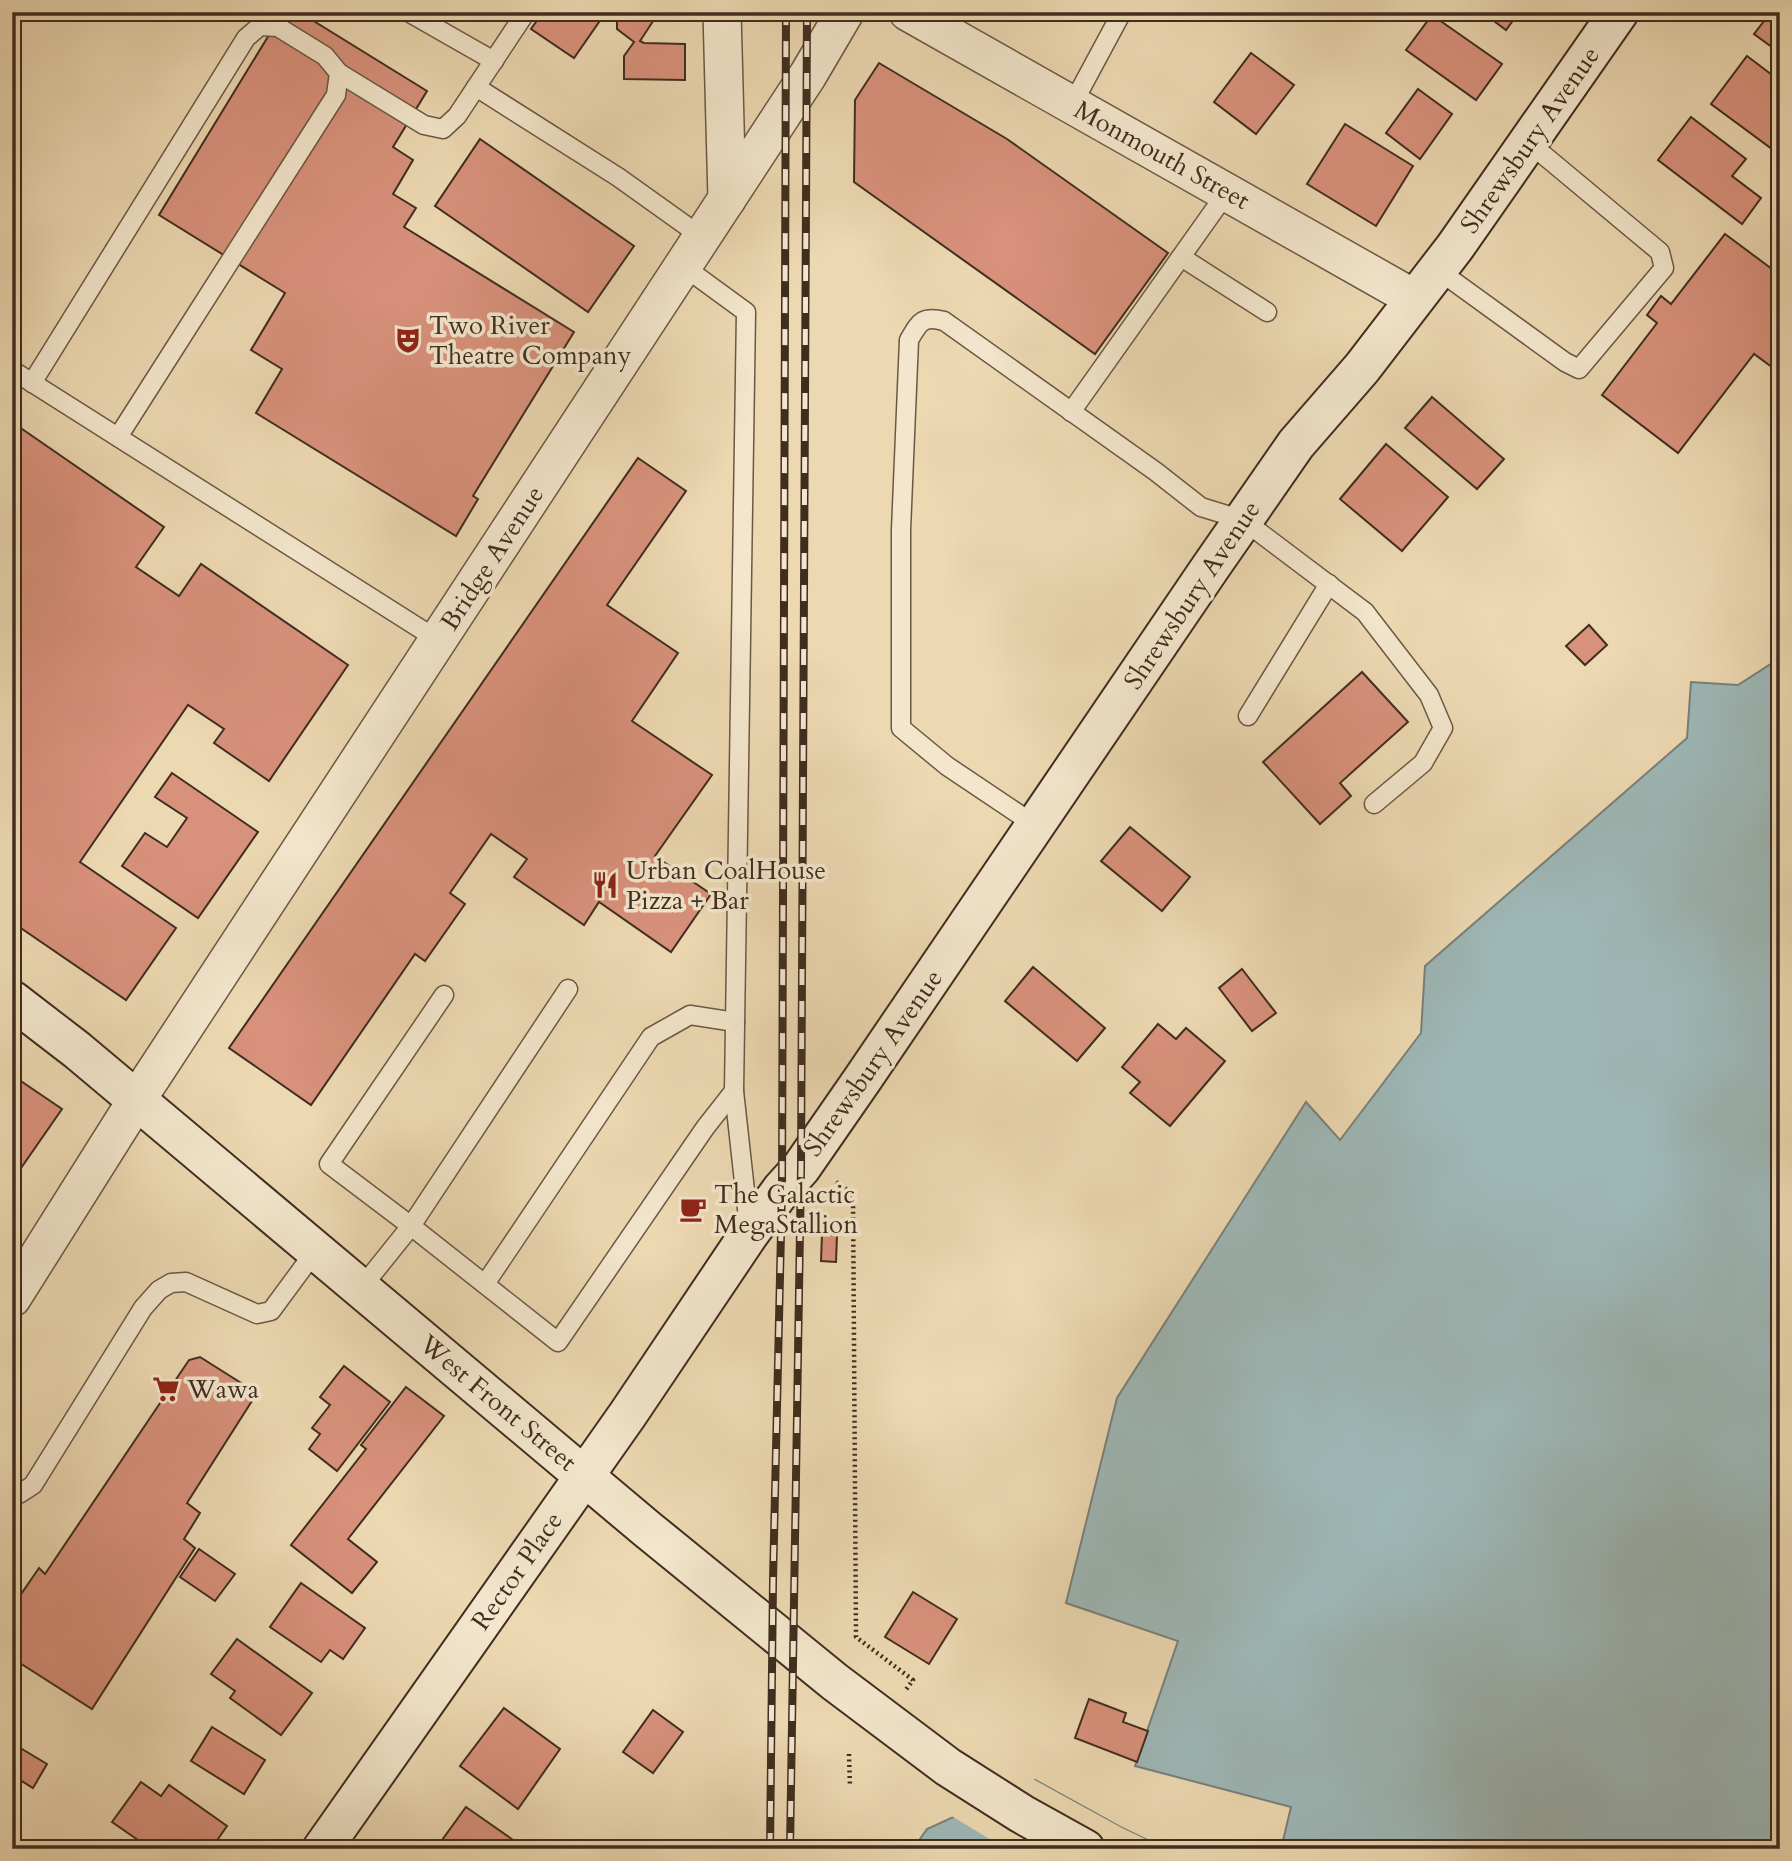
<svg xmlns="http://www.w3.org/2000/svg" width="1792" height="1861" viewBox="0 0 1792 1861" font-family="Cardo,serif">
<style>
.water{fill:#9db7b6;stroke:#78807a;stroke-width:2}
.pier{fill:#ecd8b1}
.building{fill:#d8917b;stroke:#402d20;stroke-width:2}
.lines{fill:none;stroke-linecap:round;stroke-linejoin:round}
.service-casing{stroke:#6b5844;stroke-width:21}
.minor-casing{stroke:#6b5844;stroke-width:40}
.secondary-casing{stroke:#402d20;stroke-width:42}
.path{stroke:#402d20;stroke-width:4.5;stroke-dasharray:2 3.5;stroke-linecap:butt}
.service{stroke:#f3e6cc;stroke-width:18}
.minor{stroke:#f3e6cc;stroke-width:37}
.secondary{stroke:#f3e6cc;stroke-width:38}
.rail-casing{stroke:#402d20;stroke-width:8}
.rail{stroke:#f3e6cc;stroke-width:5;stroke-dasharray:16;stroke-linecap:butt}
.labels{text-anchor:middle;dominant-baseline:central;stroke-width:7;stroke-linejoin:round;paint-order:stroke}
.street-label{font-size:26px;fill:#402d20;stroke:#f3e6cc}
.poi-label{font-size:26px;fill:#402d20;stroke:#f3e6cc;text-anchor:start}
</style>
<rect width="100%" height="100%" fill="#ecd8b1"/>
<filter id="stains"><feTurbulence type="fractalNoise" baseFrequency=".00286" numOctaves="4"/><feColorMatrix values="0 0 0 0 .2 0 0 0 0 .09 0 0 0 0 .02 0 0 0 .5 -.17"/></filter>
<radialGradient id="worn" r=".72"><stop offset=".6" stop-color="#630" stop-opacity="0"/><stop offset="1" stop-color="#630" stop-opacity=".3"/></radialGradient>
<!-- water -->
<g class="water">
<polygon points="1780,658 1780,1849 1281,1849 1291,1807 1135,1766 1178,1641 1066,1603 1117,1398 1306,1102 1340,1140 1421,1033 1425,966 1687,738 1691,682 1738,685"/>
<polygon points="1035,1780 1122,1828 1166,1849 913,1849 927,1829"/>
</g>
<!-- pier -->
<polygon class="pier" points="1031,1778 1122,1828 1166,1849 1006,1849 950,1815"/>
<!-- building -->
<g class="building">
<polygon points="283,12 299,12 427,91 393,147 413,160 393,194 416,208 404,227 574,332 473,496 478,499 456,536 256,413 282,369 251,350 285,293 159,215"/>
<polygon points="543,12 606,12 574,58 531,29"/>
<polygon points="617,12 659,12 640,41 644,43 685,44 685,80 624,79 624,56 634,42 617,29"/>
<polygon points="1482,12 1519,12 1506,30"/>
<polygon points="1771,12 1780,12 1780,53 1754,34"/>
<polygon points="1432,15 1502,64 1476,100 1406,50"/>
<polygon points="1251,53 1294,85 1256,134 1214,102"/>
<polygon points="1747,56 1780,81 1780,155 1711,104"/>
<polygon points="879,63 1007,139 1168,253 1095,354 854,182 855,100"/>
<polygon points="1418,89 1452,114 1420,159 1386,133"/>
<polygon points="1691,117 1746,159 1732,176 1761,198 1742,224 1658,160"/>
<polygon points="1345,124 1413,166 1376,226 1307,184"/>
<polygon points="480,139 634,246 588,312 435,206"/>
<polygon points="1725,234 1780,275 1780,373 1754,354 1678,453 1602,395 1657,323 1647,315 1661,296 1671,304"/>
<polygon points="1432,397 1504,459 1477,489 1405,428"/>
<polygon points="12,422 164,527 136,567 179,596 201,564 348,665 269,781 214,743 224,729 188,705 80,862 176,928 126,1000 12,922"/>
<polygon points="1386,444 1448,497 1402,551 1340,499"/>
<polygon points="638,458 686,491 607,605 678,653 632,721 712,775 655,856 711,894 671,952 599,902 584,925 514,877 527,859 491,834 450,893 465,904 425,961 415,954 311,1105 229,1048"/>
<polygon points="1589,625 1607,645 1585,665 1566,646"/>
<polygon points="1362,672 1408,722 1340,783 1351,796 1320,824 1263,762"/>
<polygon points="172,773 258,832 198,918 122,866 145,833 167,847 187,818 155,797"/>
<polygon points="1130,827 1190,877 1162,911 1101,861"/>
<polygon points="1033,967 1105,1028 1077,1061 1005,1001"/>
<polygon points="1242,969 1276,1013 1252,1031 1219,988"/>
<polygon points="1158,1024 1176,1039 1186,1028 1225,1061 1170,1126 1130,1093 1140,1082 1122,1067"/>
<polygon points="12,1075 62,1109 12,1181"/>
<polygon points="822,1234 837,1235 836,1262 821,1261"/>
<polygon points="200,1357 257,1393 187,1503 200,1513 184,1539 195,1548 92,1709 12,1658 12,1592 19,1597 39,1568 45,1574 189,1360"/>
<polygon points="344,1366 390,1402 337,1471 309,1449 320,1434 312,1428 330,1405 320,1397"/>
<polygon points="406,1387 444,1416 348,1539 377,1562 352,1593 291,1545 366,1449 361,1445"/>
<polygon points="199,1549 235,1574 215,1601 180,1577"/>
<polygon points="301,1583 365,1628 343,1659 330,1650 321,1662 270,1627"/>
<polygon points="913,1592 957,1619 929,1664 885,1637"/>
<polygon points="237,1639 312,1693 281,1735 230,1698 235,1691 211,1674"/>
<polygon points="1089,1699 1126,1713 1123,1722 1148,1731 1137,1762 1075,1738"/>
<polygon points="504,1708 560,1749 518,1809 460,1766"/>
<polygon points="653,1710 683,1732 653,1773 623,1752"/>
<polygon points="212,1727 265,1760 244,1794 191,1761"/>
<polygon points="12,1743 47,1764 33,1788 12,1775"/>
<polygon points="141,1782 161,1796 169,1785 227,1826 211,1849 151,1849 112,1822"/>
<polygon points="466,1807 526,1849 440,1849 437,1847"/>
</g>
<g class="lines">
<defs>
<g id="service">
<polyline points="408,12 494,61"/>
<polyline points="339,73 424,125 443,129 457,116 526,12"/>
<polyline points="476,87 618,177 702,237"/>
<polyline points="1072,105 1122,12"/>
<polyline points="1181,257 1267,312"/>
<polyline points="1438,270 1565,362 1579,369 1664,268 1660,252 1528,142"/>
<polyline points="12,370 438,640"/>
<polyline points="32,383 246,38 260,26 278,27 325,56 339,73 336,95 118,437"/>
<polyline points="1071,412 1227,192"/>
<polyline points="1248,716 1329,584"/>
<path d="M1035,825L947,766L901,728V530L909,340C919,323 922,315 944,321L1155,471L1201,507L1243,520L1365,612L1429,695L1443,728L1423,763L1374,804"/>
<polyline points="444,995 329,1164 411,1226 568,989"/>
<polyline points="734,1091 749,1227"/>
<polyline points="485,1284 651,1037 690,1015 735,1022"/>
<polyline points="362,1287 411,1226 558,1342 705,1128 734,1091 746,312 683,266"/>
<polyline points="12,1494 19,1494 33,1485 143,1308 159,1290 171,1283 186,1282 257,1314 271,1311 316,1250"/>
</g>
<g id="minor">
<polyline points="722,12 727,199"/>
<polyline points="908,12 1415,299"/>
<polyline points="12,1298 136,1101 808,75 845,12"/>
</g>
<g id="secondary">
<polyline points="12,1000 77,1050 647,1529 835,1682 948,1767 1022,1814 1085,1849"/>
<polyline points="322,1849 628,1414 749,1234 782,1189 801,1168 862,1080 1210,568 1296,444 1362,368 1455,247 1619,12"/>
</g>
</defs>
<!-- service casing -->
<use href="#service" class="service-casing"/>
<!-- minor casing -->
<use href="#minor" class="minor-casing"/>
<!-- secondary casing -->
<use href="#secondary" class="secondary-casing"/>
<!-- path -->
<g class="path">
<polyline points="836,1182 853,1194 856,1637 913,1680 905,1691"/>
<polyline points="849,1754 850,1787"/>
</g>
<!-- service -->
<use href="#service" class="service"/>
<!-- minor -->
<use href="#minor" class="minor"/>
<!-- secondary -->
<use href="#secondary" class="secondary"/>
<defs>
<g id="rail">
<polyline points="770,1849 773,1581 782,1189 786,12"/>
<polyline points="790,1849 801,1168 807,12"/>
</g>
</defs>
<!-- rail casing -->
<use href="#rail" class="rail-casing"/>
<!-- rail -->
<use href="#rail" class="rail"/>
</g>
<!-- icons -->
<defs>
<symbol id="theatre-bare" viewBox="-9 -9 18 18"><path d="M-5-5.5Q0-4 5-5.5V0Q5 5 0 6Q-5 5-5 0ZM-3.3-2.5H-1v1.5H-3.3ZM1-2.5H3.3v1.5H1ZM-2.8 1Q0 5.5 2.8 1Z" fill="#8f2418" stroke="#f3e6cc" stroke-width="2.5" paint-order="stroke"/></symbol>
<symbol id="restaurant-bare" viewBox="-9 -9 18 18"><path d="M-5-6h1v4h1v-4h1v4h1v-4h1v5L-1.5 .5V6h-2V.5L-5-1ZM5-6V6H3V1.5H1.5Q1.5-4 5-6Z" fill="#8f2418" stroke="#f3e6cc" stroke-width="2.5" paint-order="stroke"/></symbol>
<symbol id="cafe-bare" viewBox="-9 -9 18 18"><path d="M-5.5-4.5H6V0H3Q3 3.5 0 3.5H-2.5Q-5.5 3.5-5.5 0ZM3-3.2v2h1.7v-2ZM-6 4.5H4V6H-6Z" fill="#8f2418" stroke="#f3e6cc" stroke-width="2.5" paint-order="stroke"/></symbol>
<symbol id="supermarket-bare" viewBox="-9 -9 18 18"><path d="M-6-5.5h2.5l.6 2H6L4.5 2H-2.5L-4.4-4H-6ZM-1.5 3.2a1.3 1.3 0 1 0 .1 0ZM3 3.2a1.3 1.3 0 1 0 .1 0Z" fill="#8f2418" stroke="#f3e6cc" stroke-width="2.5" paint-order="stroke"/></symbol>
</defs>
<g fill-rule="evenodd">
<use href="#theatre-bare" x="389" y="321" width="38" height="38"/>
<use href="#restaurant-bare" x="586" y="866" width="38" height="38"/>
<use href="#cafe-bare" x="674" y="1190" width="38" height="38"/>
<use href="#supermarket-bare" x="147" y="1370" width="38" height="38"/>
</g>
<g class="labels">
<!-- street labels -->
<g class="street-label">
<text transform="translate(1530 140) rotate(-55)">Shrewsbury Avenue</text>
<text transform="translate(1162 155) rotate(29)">Monmouth Street</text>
<text transform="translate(492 558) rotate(-57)">Bridge Avenue</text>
<text transform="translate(1192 595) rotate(-56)">Shrewsbury Avenue</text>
<text transform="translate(873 1063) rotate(-55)">Shrewsbury Avenue</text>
<text transform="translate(498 1403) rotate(40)">West Front Street</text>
<text transform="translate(517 1571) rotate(-55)">Rector Place</text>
</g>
<!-- poi labels -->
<g class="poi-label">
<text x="429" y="325">Two River<tspan x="429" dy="30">Theatre Company</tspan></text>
<text x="626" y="870">Urban CoalHouse<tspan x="626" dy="30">Pizza + Bar</tspan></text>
<text x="714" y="1194">The Galactic<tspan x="714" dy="30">MegaStallion</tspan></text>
<text x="187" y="1389">Wawa</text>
</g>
</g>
<!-- margin -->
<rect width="1792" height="1861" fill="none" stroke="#ecd8b1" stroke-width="42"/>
<rect x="14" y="14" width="1764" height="1833" fill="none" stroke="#402d20" stroke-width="3.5"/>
<rect x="21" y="21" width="1750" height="1819" fill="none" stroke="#402d20" stroke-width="2"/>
<rect width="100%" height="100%" filter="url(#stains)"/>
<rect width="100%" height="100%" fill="url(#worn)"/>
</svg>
